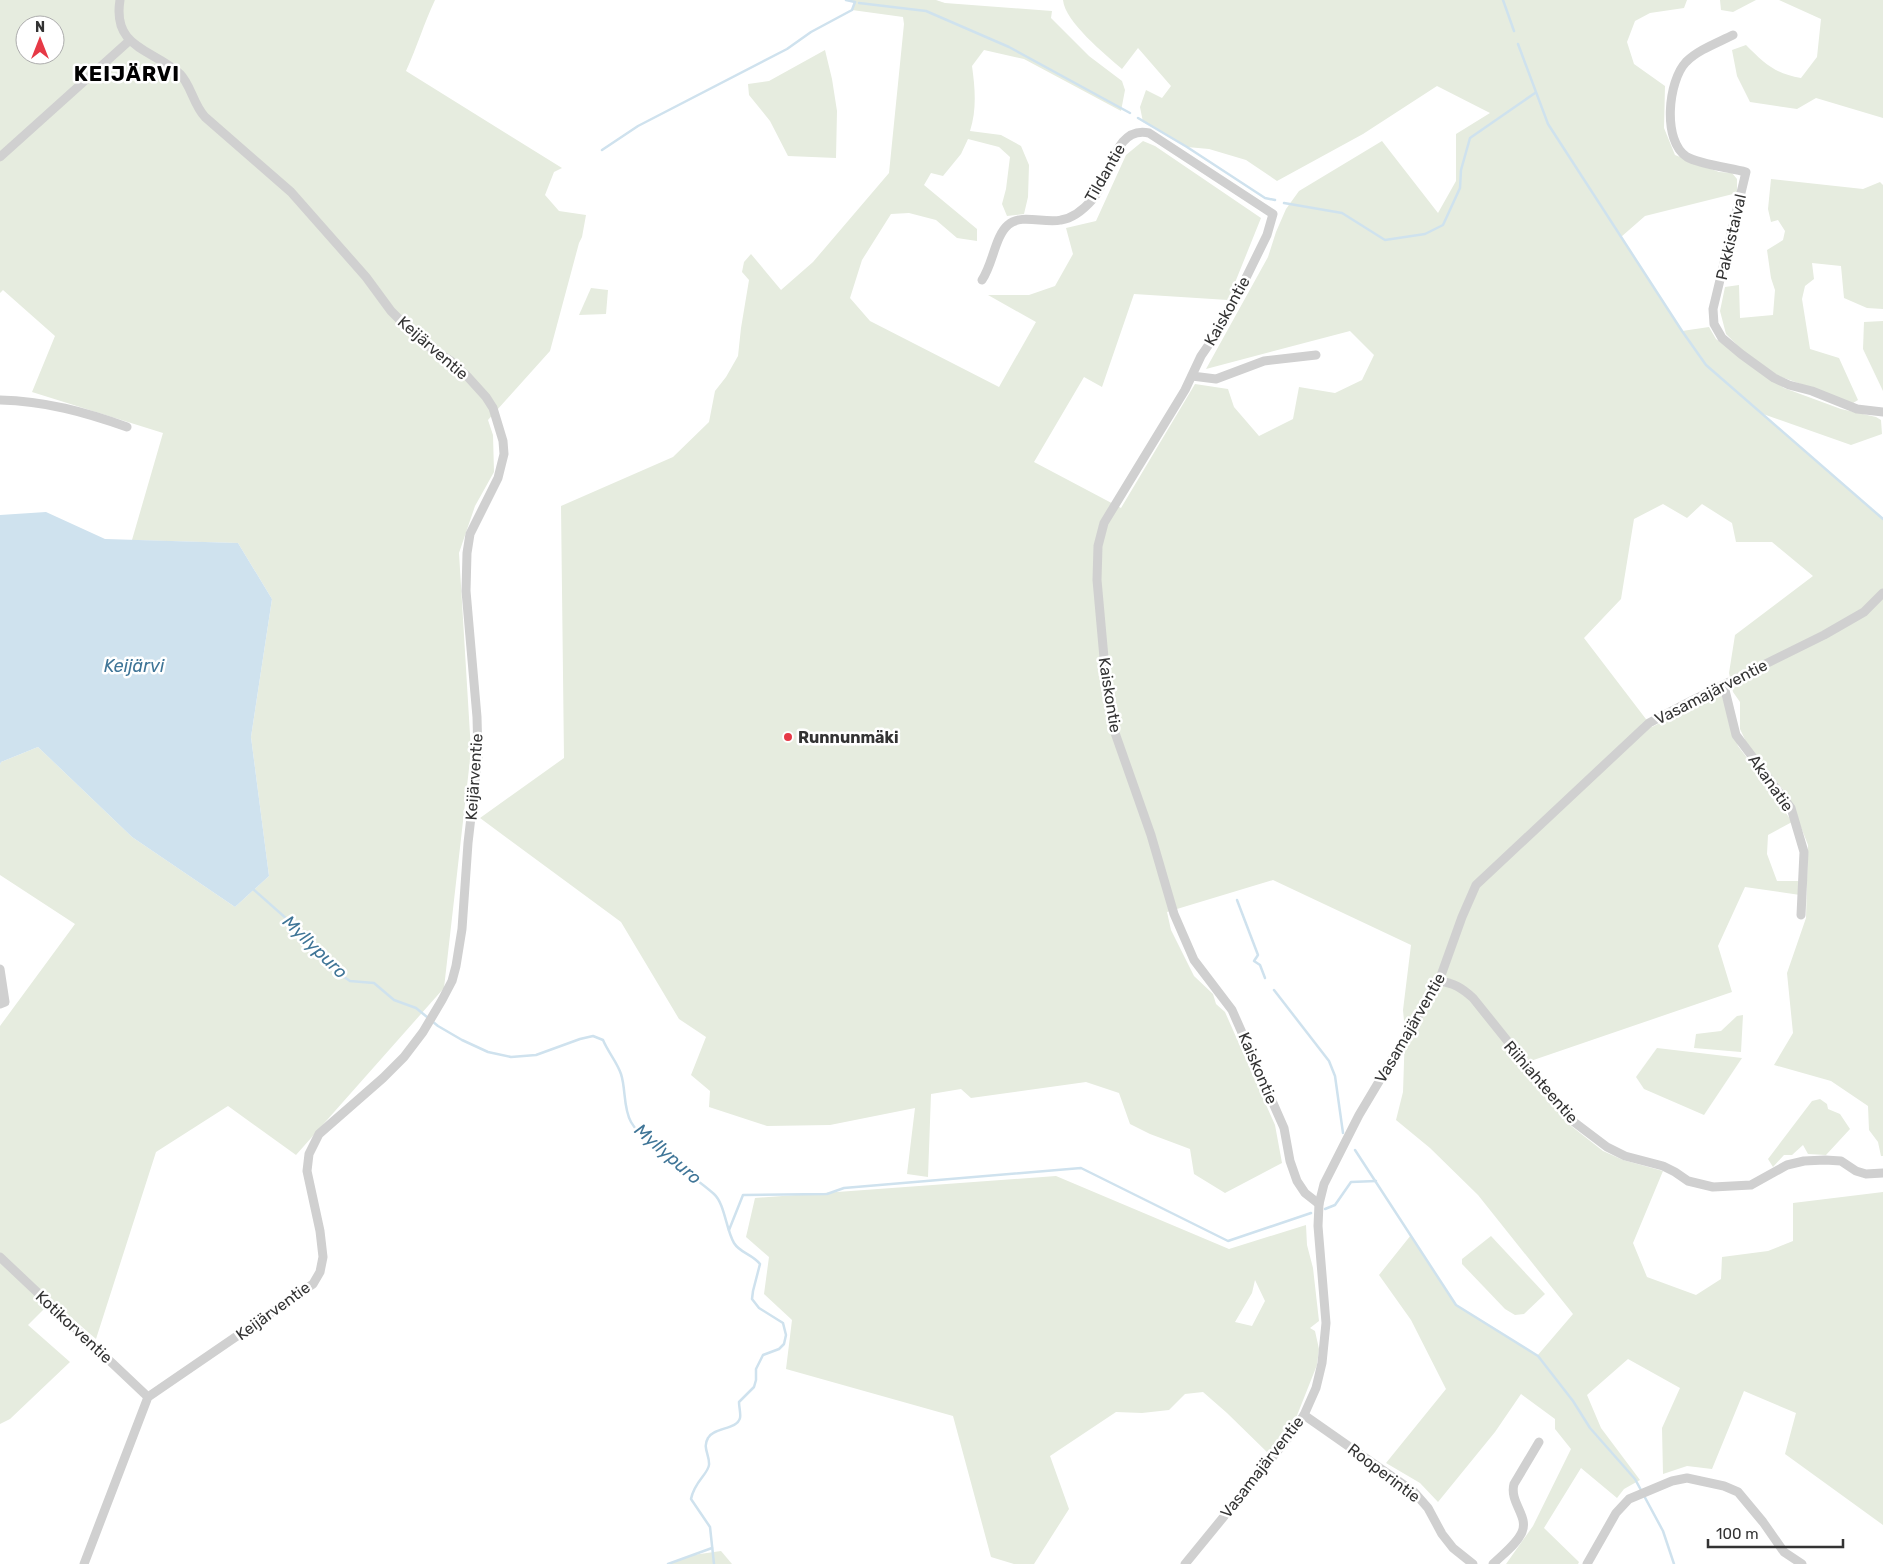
<svg xmlns="http://www.w3.org/2000/svg" width="1883" height="1564" viewBox="0 0 1883 1564" font-family="Rubik,sans-serif">
<style>
.green{fill:#e6ecdf;fill-rule:evenodd}
.water{fill:#cfe2ee}
.lines{fill:none;stroke-linecap:round;stroke-linejoin:round}
.stream{stroke:#cfe2ee;stroke-width:2.5}
.minor{stroke:#d0d0d0;stroke-width:9}
.poi-dot{fill:#e63946;stroke:#fff;stroke-width:2}
.labels{text-anchor:middle;dominant-baseline:central;stroke-width:5;stroke-linejoin:round;paint-order:stroke}
.street-label{font-size:16px;fill:#333;stroke:#fff}
.poi-label{font-size:16px;font-weight:bold;fill:#333;stroke:#fff;text-anchor:start}
.water-label{font-size:18px;font-style:italic;fill:#3f7597;stroke:#fff}
.district-label{font-size:21px;font-weight:bold;letter-spacing:1px;fill:#000;stroke:#fff}
</style>
<rect width="100%" height="100%" fill="#fff"/>
<!-- green -->
<g class="green">
<path d="M0,0H435C424,23 417,47 406,71L562,168L554,172L545,195L559,211L586,215L582,237L579,243L550,351L488,420L493,435L494,472L475,506L459,553L471,751L444,988L296,1155L228,1106L156,1152L96,1339L52,1301L28,1325L70,1362L10,1419L0,1424V1026L75,924L0,875V765L1,762L38,747L132,837L235,907L269,876L251,737L272,599L238,543L132,540L163,433L32,392L55,336L3,290L0,293ZM25,25H55V55H25Z"/>
<path d="M846,0H936L945,3L1052,11L1051,18L1089,56L1122,81L1125,90L1121,111L1024,59L984,50L972,66C975,88 977,109 970,131L1001,135L1021,146L1029,165L1028,197L1024,214L1007,216L1002,204L1006,189L1010,157L999,147L968,139L961,154L943,176L931,173L924,185L977,229V241L957,238L936,220L909,213L891,214L862,260L850,298L870,321L999,387L1036,322L988,295H1029L1055,286L1073,254L1066,228L1096,221L1126,155L1143,141L1155,146L1261,218L1228,300L1134,294L1102,387L1084,377L1034,462L1121,508L1195,384L1228,389L1234,407L1259,436L1293,419L1299,387L1335,393L1362,380L1374,355L1350,331L1206,369L1268,257L1276,232L1286,209L1299,191L1382,141L1438,213L1456,181V134L1490,113L1437,86L1363,134L1277,181L1246,160L1209,149L1187,147L1143,122L1140,107L1146,90L1162,98L1171,86L1138,48L1122,69C1105,54 1065,22 1063,0H1687L1684,8L1650,13L1635,21L1627,42L1634,64L1665,86L1664,128L1675,155L1719,172L1732,173L1737,179V193L1645,216L1621,237L1682,331L1709,327L1716,339L1784,388L1841,409L1876,417L1881,420L1882,434L1851,445L1763,414L1883,519V1156H1881L1878,1142L1869,1130L1868,1106L1831,1081L1774,1065L1793,1033L1787,973L1806,918L1808,845L1789,797L1748,746L1740,729V702L1733,692L1729,673L1735,635L1813,576L1772,542H1736L1732,523L1702,504L1687,518L1663,504L1634,519L1621,599L1584,638L1652,727L1700,702L1722,696L1738,746L1766,783L1792,822L1768,835L1767,854L1777,881H1800V895L1745,887L1718,946L1732,992L1519,1065L1566,1122L1603,1151L1623,1160L1663,1171L1633,1243L1647,1277L1696,1295L1721,1279L1722,1257L1768,1251L1793,1241V1203L1883,1192V1525L1785,1454L1796,1413L1744,1391L1712,1469L1687,1466L1663,1474L1662,1428L1680,1388L1628,1359L1587,1395L1601,1428L1640,1480L1624,1489L1617,1498L1581,1468L1544,1528L1579,1562L1578,1564H1506L1533,1526L1571,1449L1555,1429V1419L1521,1394L1495,1432L1438,1502L1420,1483L1386,1463L1446,1389L1411,1320L1379,1275L1411,1235L1456,1305L1537,1356L1573,1314L1478,1195L1430,1148L1396,1120L1403,1092L1405,1032L1403,1010L1411,945L1273,880L1167,912L1171,930L1194,976L1213,994L1216,1004L1225,1012L1275,1125L1282,1163L1225,1193L1194,1174L1190,1149L1150,1134L1130,1124L1119,1093L1086,1082L971,1098L961,1089L931,1094L928,1177L907,1174L915,1108L830,1125L767,1126L709,1107L710,1091L691,1075L706,1037L679,1019L621,922L480,818L564,758L561,506L673,457L709,422L715,391L726,377L738,356L741,328L749,280L742,272L744,262L751,254L781,290L813,262L889,173L904,24L903,17L852,10L854,2Z"/>
<polygon points="1720,0 1756,0 1733,12 1721,10"/>
<path d="M1779,0H1883V118L1816,98L1797,109L1750,102L1737,76L1732,50L1746,45C1764,63 1775,74 1801,78L1817,57L1821,19Z"/>
<polygon points="825,50 832,79 837,111 836,158 788,156 770,121 749,95 748,84 769,81"/>
<polygon points="1771,179 1863,189 1880,182 1883,185 1883,309 1867,308 1844,298 1841,266 1812,263 1814,279 1805,286 1802,299 1810,349 1839,358 1858,400 1853,403 1776,375 1743,351 1726,334 1720,311 1725,287 1739,285 1740,318 1773,315 1775,290 1771,278 1767,250 1783,240 1785,231 1778,220 1771,222 1768,209"/>
<polygon points="591,288 608,290 606,314 579,315"/>
<polygon points="1883,321 1883,391 1863,349 1864,322"/>
<polygon points="1743,1015 1741,1052 1694,1048 1696,1034 1721,1031 1737,1016"/>
<polygon points="1657,1048 1742,1058 1704,1115 1644,1089 1636,1077"/>
<polygon points="1820,1099 1827,1104 1828,1109 1840,1114 1850,1129 1826,1155 1808,1154 1803,1145 1792,1155 1784,1155 1773,1167 1768,1159 1812,1101"/>
<path d="M1056,1176L1229,1249L1306,1225L1307,1245L1313,1268L1319,1321L1310,1328L1315,1331L1319,1349L1317,1365L1296,1418L1270,1455L1227,1413L1203,1392L1185,1394L1169,1410L1142,1413L1116,1412L1050,1456L1069,1509L1034,1564H1014L991,1557L953,1416L786,1369L792,1320L764,1294L769,1257L746,1237L755,1198ZM1255,1280L1265,1301L1252,1326L1235,1322L1252,1293Z"/>
<polygon points="1491,1236 1545,1294 1524,1314 1515,1315 1505,1309 1462,1264 1462,1259"/>
<polygon points="721,1551 732,1564 668,1564 693,1555"/>
</g>
<!-- water -->
<polygon class="water" points="46,512 105,539 238,543 272,599 251,737 269,876 235,907 132,837 38,747 1,762 0,765 0,515"/>
<g class="lines">
<!-- stream -->
<g class="stream">
<polyline points="846,0 855,2"/>
<polyline points="1503,0 1514,31"/>
<polyline points="859,3 926,11 1009,47 1130,113"/>
<polyline points="1518,44 1548,124 1682,331 1706,365 1883,519"/>
<polyline points="1138,118 1187,147 1265,198 1275,200"/>
<polyline points="602,150 638,126 787,49 811,32 852,10 855,2"/>
<polyline points="1284,203 1342,213 1385,240 1425,234 1443,225 1460,188 1461,170 1470,138 1535,93"/>
<path d="M253,889L314,943L334,970L350,981L374,983L394,1000L416,1008L438,1026L462,1040L488,1052L511,1057L536,1055L580,1039L593,1036L603,1040C608,1052 617,1062 621,1074C626,1089 623,1108 631,1122C646,1148 691,1173 714,1194C725,1204 726,1230 734,1243C740,1253 752,1254 760,1264L753,1291L752,1299L759,1308L783,1323L786,1335L784,1344L779,1349L763,1355L756,1369V1380L754,1387L739,1402C739,1407 741,1414 740,1418C737,1430 714,1427 708,1438C702,1448 710,1455 709,1465C708,1474 694,1482 691,1499L710,1527L714,1564"/>
<polyline points="1237,900 1258,955 1254,961 1260,965 1265,978"/>
<polyline points="1274,990 1329,1061 1335,1076 1343,1133"/>
<polyline points="1355,1150 1456,1305 1538,1356 1573,1401 1590,1428 1635,1479 1663,1531 1674,1564"/>
<polyline points="1325,1209 1335,1205 1351,1182 1376,1181"/>
<polyline points="729,1230 743,1195 827,1194 844,1188 1081,1168 1228,1241 1311,1213"/>
<polyline points="668,1564 712,1548"/>
</g>
<!-- minor -->
<g class="minor">
<path d="M1733,35C1717,43 1698,50 1686,62C1668,81 1662,141 1687,157C1699,164 1731,168 1746,172L1713,309L1714,324L1722,338L1741,354L1774,378L1789,385L1812,391L1857,409L1883,412"/>
<polyline points="0,157 129,41"/>
<path d="M982,280C993,264 995,236 1008,225C1021,213 1045,224 1061,220C1074,218 1084,209 1092,200C1111,180 1113,125 1149,133L1273,214L1267,235L1242,286L1214,337L1201,356L1185,390L1104,523L1098,546L1097,580L1106,680L1114,730L1151,835L1174,914L1194,960L1232,1010L1284,1128L1290,1161L1297,1181L1305,1193L1319,1204"/>
<polyline points="1192,376 1216,379 1264,361 1316,355"/>
<path d="M0,400C45,401 85,412 127,427"/>
<polyline points="1724,686 1736,735 1791,808 1804,852 1801,915"/>
<polyline points="0,969 5,1002 0,1004"/>
<path d="M1439,981C1454,983 1462,988 1473,998L1570,1119L1607,1147L1625,1156L1663,1166L1675,1172L1688,1181L1713,1187L1751,1185L1787,1165L1804,1161L1825,1160L1841,1161L1856,1171L1866,1174L1883,1173"/>
<polyline points="0,1257 148,1397"/>
<polyline points="1304,1415 1414,1492 1428,1508 1442,1534 1453,1548 1473,1564"/>
<path d="M84,1564L148,1397L313,1284L320,1272L323,1257L320,1231L307,1171L309,1154L319,1134L383,1078L404,1057L423,1032L442,1000L452,981L456,966L462,929L468,843L478,756L477,717L466,591L467,553L470,534L498,478L504,454L503,441L493,408L486,397L467,376L451,361L423,343L391,311L366,277L291,192L205,117C193,104 191,85 180,74C153,49 112,49 120,0"/>
<polyline points="1185,1564 1289,1437 1304,1415 1316,1388 1322,1363 1326,1323 1318,1226 1319,1204 1324,1184 1359,1115 1439,981 1462,917 1476,885 1649,723 1689,702 1824,635 1864,612 1883,593"/>
<path d="M1493,1564C1502,1555 1517,1544 1522,1532C1529,1516 1509,1502 1514,1484L1539,1442"/>
<polyline points="1587,1564 1616,1513 1629,1499 1672,1481 1687,1478 1724,1486 1738,1492 1763,1522 1784,1552 1802,1564"/>
</g>
</g>
<!-- markers -->
<circle class="poi-dot" cx="788" cy="737" r="5"/>
<g class="labels">
<!-- street labels -->
<g class="street-label">
<text transform="translate(1105 173) rotate(-60)">Tildantie</text>
<text transform="translate(1731 237) rotate(-77)">Pakkistaival</text>
<text transform="translate(1227 311) rotate(-61)">Kaiskontie</text>
<text transform="translate(433 348) rotate(41)">Keijärventie</text>
<text transform="translate(1711 692) rotate(-27)">Vasamajärventie</text>
<text transform="translate(1110 695) rotate(81)">Kaiskontie</text>
<text transform="translate(474 777) rotate(-86)">Keijärventie</text>
<text transform="translate(1771 783) rotate(55)">Akanatie</text>
<text transform="translate(1410 1028) rotate(-60)">Vasamajärventie</text>
<text transform="translate(1258 1068) rotate(67)">Kaiskontie</text>
<text transform="translate(1541 1082) rotate(49)">Riihiahteentie</text>
<text transform="translate(273 1311) rotate(-36)">Keijärventie</text>
<text transform="translate(74 1327) rotate(43)">Kotikorventie</text>
<text transform="translate(1262 1467) rotate(-52)">Vasamajärventie</text>
<text transform="translate(1384 1473) rotate(37)">Rooperintie</text>
</g>
<!-- poi labels -->
<g class="poi-label">
<text x="798" y="737">Runnunmäki</text>
</g>
<!-- water labels -->
<g class="water-label">
<text x="134" y="666">Keijärvi</text>
<text transform="translate(315 947) rotate(44)">Myllypuro</text>
<text transform="translate(668 1154) rotate(41)">Myllypuro</text>
</g>
<!-- district labels -->
<g class="district-label">
<text x="127" y="73">KEIJÄRVI</text>
</g>
</g>
<!-- north arrow -->
<g transform="translate(40 40)"><circle r="24" fill="#ffffff" stroke="#adadad"/>
<path d="M0-4L9 19L0 12L-9 19Z" fill="#e63946"/>
<text y="-8" font-size="14" font-weight="bold" text-anchor="middle" fill="#333333">N</text>
</g>
<!-- scale -->
<path d="M1708 1539v8h135v-8" fill="none" stroke="#333333" stroke-width="2.5"/>
<text x="1716" y="1539" font-size="15" fill="#333333" stroke="#ffffff" stroke-width="4" paint-order="stroke">100 m</text>
</svg>
